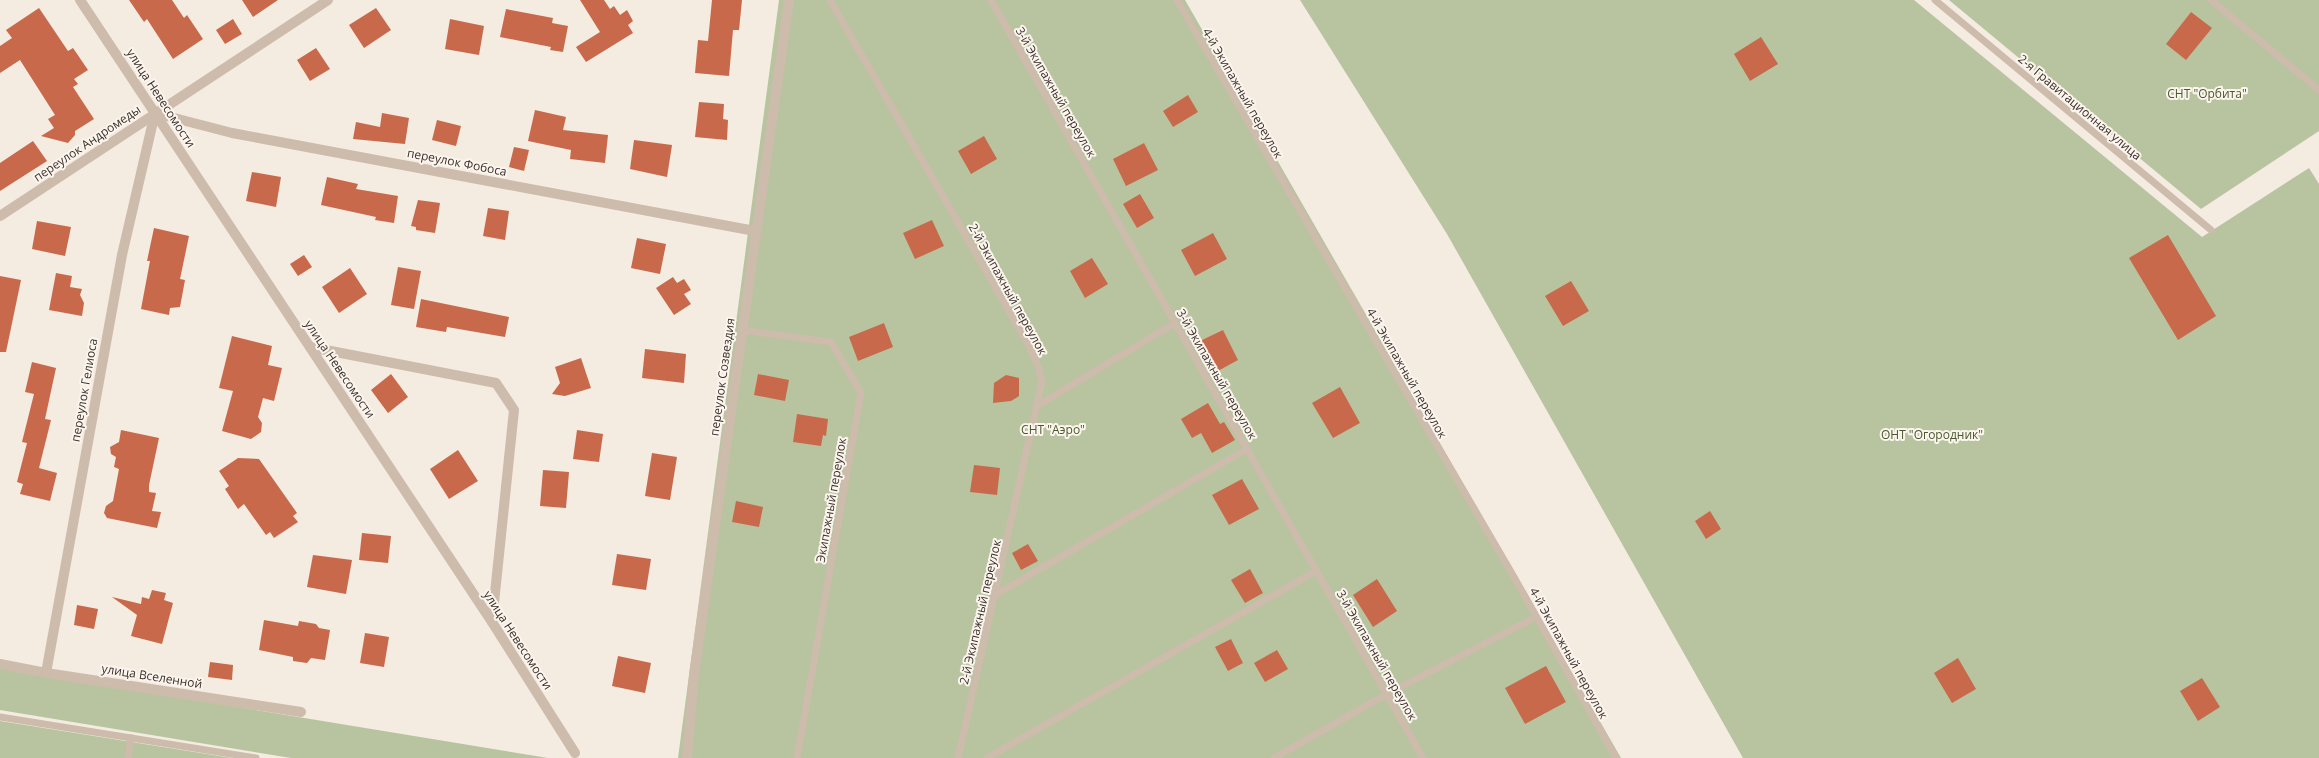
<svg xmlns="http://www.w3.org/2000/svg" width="2319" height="758" viewBox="0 0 2319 758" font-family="'Open Sans',sans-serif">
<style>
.green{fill:#b8c4a0}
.building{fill:#c8694b}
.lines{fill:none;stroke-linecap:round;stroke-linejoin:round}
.lane{stroke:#cdbbac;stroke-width:7}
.street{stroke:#cdbbac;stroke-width:10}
.labels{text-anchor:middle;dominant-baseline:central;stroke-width:4;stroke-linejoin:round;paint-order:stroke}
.street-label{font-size:12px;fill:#3b302b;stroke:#fbf5ee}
.park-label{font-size:12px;fill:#4a5a2e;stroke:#fbf5ee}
</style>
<rect width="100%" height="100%" fill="#f4ebe1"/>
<!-- green -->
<g class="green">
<polygon points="779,0 1185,0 1621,758 678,758"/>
<polygon points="1300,0 1914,0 2202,237 2309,168 2319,184 2319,758 1743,758 1447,234"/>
<polygon points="1949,0 2319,0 2319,131 2201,209"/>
<polygon points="0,668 548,758 291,758 0,710"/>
<polygon points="0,721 232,758 0,758"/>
</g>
<!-- building -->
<g class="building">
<polygon points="129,0 172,0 184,18 187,15 203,39 173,59 147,19 144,22"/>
<polygon points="242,0 278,0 253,17"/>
<polygon points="580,0 604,0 610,9 614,6 620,15 627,10 633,21 628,25 633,33 586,62 576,47 600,32"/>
<polygon points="712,0 742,0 739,30 733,30 729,76 695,73 698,40 708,41"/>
<polygon points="39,8 68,51 73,48 88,70 74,79 78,84 73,87 94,119 75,131 75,135 68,143 41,136 54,128 48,119 55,115 20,60 0,73 0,46 12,38 6,30"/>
<polygon points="376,8 391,30 364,48 349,25"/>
<polygon points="506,9 553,18 552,23 568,26 563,52 550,50 551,47 500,37"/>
<polygon points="2191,12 2212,28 2186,60 2166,44"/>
<polygon points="233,19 242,34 225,44 216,30"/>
<polygon points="450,19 484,26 479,55 445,49"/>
<polygon points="1761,37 1778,64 1750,81 1734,54"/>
<polygon points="316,48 330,69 310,81 297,60"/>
<polygon points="1188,95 1198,112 1173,127 1163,111"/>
<polygon points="699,102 724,104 723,119 728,120 727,140 695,137"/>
<polygon points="535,110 566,117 563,130 608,135 605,163 570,159 571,150 528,141"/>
<polygon points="382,113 409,118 405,144 353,139 356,122 380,127"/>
<polygon points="437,120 461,126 456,146 432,140"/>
<polygon points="984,136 997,159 971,174 958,151"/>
<polygon points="634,140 672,145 667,177 630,169"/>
<polygon points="33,141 47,161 0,191 0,163"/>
<polygon points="1144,143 1158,170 1126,186 1113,159"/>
<polygon points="514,147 529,150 524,171 509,167"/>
<polygon points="252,172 281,177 276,207 246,201"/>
<polygon points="327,177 358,184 356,189 398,196 394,223 375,220 376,217 321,205"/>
<polygon points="1140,194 1154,218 1137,228 1123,204"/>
<polygon points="418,200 440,203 435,233 416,230 416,227 411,226"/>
<polygon points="488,208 509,211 505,240 483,236"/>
<polygon points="932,220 944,246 915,259 903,233"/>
<polygon points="37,221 71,227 65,256 32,249"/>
<polygon points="154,228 189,236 180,279 185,280 180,307 170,308 169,315 141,309 150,261 147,261"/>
<polygon points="1213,233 1227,259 1195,276 1181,250"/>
<polygon points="2168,235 2216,316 2178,340 2129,258"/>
<polygon points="637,238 666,244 660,274 631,268"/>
<polygon points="304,255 312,267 298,276 290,264"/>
<polygon points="1092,258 1108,284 1085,298 1070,271"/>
<polygon points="398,267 421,271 414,309 391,305"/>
<polygon points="350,268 367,294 339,313 322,287"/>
<polygon points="56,273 72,276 70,287 82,289 80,295 84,303 82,316 49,310"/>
<polygon points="0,276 21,280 6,352 0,352"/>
<polygon points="673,277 677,283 684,279 691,290 684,294 691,304 674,315 656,288"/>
<polygon points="1571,281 1589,311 1563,326 1545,296"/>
<polygon points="421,299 509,317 505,337 447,327 446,332 416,327"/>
<polygon points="884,323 893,347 858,361 849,337"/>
<polygon points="1223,330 1238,360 1216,372 1200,341"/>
<polygon points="232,336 272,346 268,365 282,368 274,401 263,398 258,417 262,423 261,432 251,439 222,431 233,391 219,388"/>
<polygon points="645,349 686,354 684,383 642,378"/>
<polygon points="581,358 591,388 565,396 552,394 560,383 555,367"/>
<polygon points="32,362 56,368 45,419 51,420 39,468 57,473 50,501 20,494 23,484 17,482 27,443 22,442 34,394 25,392"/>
<polygon points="391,374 408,397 388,413 371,390"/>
<polygon points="758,374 789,380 785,401 754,395"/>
<polygon points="1006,375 1019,378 1019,396 1011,401 993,403 994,383"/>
<polygon points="1340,387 1360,423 1333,438 1312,403"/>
<polygon points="1208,403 1220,424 1224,422 1235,440 1212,453 1201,433 1192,438 1181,419"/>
<polygon points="797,414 828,419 826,436 823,435 821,446 793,442"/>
<polygon points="121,430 159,438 149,485 149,492 156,493 152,511 161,512 157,528 107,518 104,513 106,506 113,501 119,469 114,467 116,457 111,454 110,447 119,442"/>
<polygon points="577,430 603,434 599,462 573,459"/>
<polygon points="458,450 478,481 449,499 430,469"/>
<polygon points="652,453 677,457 670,500 645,496"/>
<polygon points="238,458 259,459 297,513 293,516 298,522 274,538 270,532 266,535 244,504 238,509 225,489 229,486 219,471"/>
<polygon points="974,465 1000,468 997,495 970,492"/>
<polygon points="543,470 569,472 566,508 540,506"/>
<polygon points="1242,479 1259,509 1229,525 1212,495"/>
<polygon points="736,501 763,507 759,527 732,522"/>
<polygon points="1710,511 1721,529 1706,539 1695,521"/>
<polygon points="362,533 391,536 388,563 359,560"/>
<polygon points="1028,544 1038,561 1021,570 1012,553"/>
<polygon points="617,554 651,559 646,590 612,585"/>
<polygon points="313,555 352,560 346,594 307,587"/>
<polygon points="1250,569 1263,593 1245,603 1231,580"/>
<polygon points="1377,579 1397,611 1373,627 1353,595"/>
<polygon points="152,590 166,593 164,600 173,603 162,644 131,636 137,615 112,597 141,604 142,597 149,599"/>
<polygon points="77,605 98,609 94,629 74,625"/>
<polygon points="264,620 298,626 299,621 316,624 319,628 330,630 325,660 311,658 307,663 293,661 293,657 259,650"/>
<polygon points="365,633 389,637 384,667 360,663"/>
<polygon points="1231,639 1243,663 1228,671 1215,647"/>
<polygon points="1277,650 1288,669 1265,682 1254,663"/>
<polygon points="618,656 651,663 645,693 612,686"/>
<polygon points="1958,658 1976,689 1952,703 1934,673"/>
<polygon points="210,662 233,665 232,680 208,677"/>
<polygon points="1546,666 1566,702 1525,724 1505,688"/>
<polygon points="2202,678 2220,707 2198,721 2180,691"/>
</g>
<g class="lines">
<!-- lane -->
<g class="lane">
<polyline points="830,0 1028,344 1038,366 1042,382 958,758"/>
<polyline points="991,0 1423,758"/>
<polyline points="1177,0 1514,577 1616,758"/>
<polyline points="1935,0 2211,230"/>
<polyline points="2211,0 2319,90"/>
<polyline points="742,330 831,342 861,393 797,758"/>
<polyline points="1037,406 1175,323"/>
<polyline points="995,595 1247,449"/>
<polyline points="0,717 256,758"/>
<polyline points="128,758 131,738"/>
<polyline points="987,758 1316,571"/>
<polyline points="1274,758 1387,694 1536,617"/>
</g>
<!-- street -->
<g class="street">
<polyline points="80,0 492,622 575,753"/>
<polyline points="0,216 328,0"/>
<polyline points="310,347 496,383 514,410 492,622"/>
<polyline points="0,664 46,673 301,712"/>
<polyline points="46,673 122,255 155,113 232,133 755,231"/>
<polyline points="687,758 694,675 789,0"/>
</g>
</g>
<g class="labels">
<!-- street labels -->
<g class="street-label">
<text transform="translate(1056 92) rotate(60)">3-й Экипажный переулок</text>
<text transform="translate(1243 93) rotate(60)">4-й Экипажный переулок</text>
<text transform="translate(161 98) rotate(57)">улица Невесомости</text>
<text transform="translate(2080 107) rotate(40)">2-я Гравитационная улица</text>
<text transform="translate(87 143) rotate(-34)">переулок Андромеды</text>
<text transform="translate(457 162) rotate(11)">переулок Фобоса</text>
<text transform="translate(1008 289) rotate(61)">2-й Экипажный переулок</text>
<text transform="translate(340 369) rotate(56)">улица Невесомости</text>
<text transform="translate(1407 373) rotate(60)">4-й Экипажный переулок</text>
<text transform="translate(1217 374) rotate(60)">3-й Экипажный переулок</text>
<text transform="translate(722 377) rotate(-82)">переулок Созвездия</text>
<text transform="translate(84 390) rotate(-80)">переулок Гелиоса</text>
<text transform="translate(831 500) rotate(-80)">Экипажный переулок</text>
<text transform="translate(980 612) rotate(-77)">2-й Экипажный переулок</text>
<text transform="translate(518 640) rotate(57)">улица Невесомости</text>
<text transform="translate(1569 653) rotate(61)">4-й Экипажный переулок</text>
<text transform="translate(1377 655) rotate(60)">3-й Экипажный переулок</text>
<text transform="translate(152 676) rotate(9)">улица Вселенной</text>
</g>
<!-- park labels -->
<g class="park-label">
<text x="2207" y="93">СНТ "Орбита"</text>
<text x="1053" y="429">СНТ "Аэро"</text>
<text x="1932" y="434">ОНТ "Огородник"</text>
</g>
</g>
</svg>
